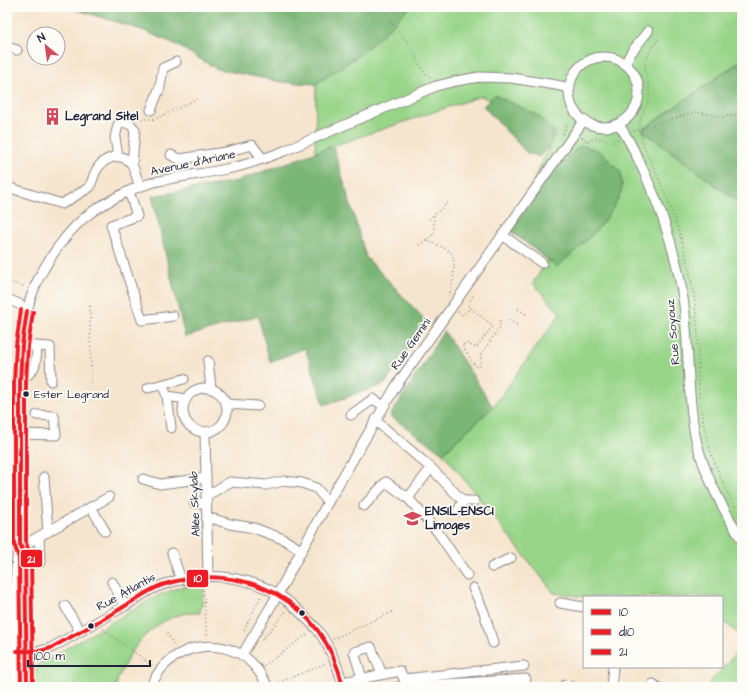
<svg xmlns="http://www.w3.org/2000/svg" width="749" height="694" viewBox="0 0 749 694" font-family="'Architects Daughter',sans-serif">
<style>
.green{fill:#99d589;stroke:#5e7c62}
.forest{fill:#7ab675;stroke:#4e6c58}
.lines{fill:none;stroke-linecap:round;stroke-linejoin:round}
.minor-casing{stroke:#8c8484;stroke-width:11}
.path{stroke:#8c8484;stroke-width:1.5;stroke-dasharray:1 3;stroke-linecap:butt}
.minor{stroke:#fff;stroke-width:9}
.bus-1-casing{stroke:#fdfcf7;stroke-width:7}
.bus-2-casing{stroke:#fdfcf7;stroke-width:7}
.bus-3-casing{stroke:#fdfcf7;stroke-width:7}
.bus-1{stroke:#ed1c24;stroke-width:4}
.bus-2{stroke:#ed1c24;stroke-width:4}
.bus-3{stroke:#ed1c24;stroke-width:4}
.bus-dot{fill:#22223b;stroke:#fdfcf7;stroke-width:1.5}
.labels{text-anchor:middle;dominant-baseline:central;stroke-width:3.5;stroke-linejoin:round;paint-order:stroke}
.bus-label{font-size:11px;fill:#22223b;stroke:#fdfcf7;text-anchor:start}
.poi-label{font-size:12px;font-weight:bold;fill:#22223b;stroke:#fdfcf7;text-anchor:start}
.street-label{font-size:12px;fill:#22223b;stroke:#fdfcf7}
.line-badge{stroke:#fdfcf7;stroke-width:1.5}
.badge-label{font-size:11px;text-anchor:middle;font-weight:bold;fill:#fff}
</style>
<rect width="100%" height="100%" fill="#fdfcf7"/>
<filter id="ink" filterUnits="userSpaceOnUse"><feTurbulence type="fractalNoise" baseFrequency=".025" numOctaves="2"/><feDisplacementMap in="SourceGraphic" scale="8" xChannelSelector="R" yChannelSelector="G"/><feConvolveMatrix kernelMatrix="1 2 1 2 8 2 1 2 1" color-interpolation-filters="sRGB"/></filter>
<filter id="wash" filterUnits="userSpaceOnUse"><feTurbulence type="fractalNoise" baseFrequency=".012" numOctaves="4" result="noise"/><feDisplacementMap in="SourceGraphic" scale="16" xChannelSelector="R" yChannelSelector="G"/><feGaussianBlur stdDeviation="0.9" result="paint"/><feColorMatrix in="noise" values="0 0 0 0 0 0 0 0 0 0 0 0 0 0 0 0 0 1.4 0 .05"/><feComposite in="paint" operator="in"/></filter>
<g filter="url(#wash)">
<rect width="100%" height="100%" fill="#f6e5ce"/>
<!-- green -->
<g class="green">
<polygon points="410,7 742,7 742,60 642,130 742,205 742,637 722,620 722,597 584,597 554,593 443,453 493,407 560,314 533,283 548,260 511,231 556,132 481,96 315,152 316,84 356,57 379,38"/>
<path d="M202,584L205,585L200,613C194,613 187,613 182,614C156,621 136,641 125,664C121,672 117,679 116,687H35V671L39,664L157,596L181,587Z"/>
<polygon points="742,646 742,687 706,687"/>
</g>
<!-- forest -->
<g class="forest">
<polygon points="68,7 410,7 379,38 356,57 316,84 282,82 217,69 173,43 142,30"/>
<polygon points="742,60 742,205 642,130"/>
<polygon points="495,95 539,116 554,132 549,147 539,157 527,153 483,106"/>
<path d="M581,145L600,151L621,172C621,178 623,186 621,191C610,222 581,246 557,267L511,231C533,201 553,169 581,145Z"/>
<polygon points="333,146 366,257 427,322 385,384 324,405 305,348 270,362 258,316 185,337 152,196 237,181"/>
<polygon points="444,331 493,407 443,453 390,416"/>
</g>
</g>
<g filter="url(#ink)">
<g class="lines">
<defs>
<g id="minor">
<polyline points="7,47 17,50"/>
<circle cx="604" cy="92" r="35"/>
<polyline points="625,64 631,53 648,31"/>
<polyline points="151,110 160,87 163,68 176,62"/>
<path d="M618,124C630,139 637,157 645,174C664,216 678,259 684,305C689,348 687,392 695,435C703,472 722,508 742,540"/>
<polyline points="171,155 179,159 226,152 252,145 263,159"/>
<polyline points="118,156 115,138 118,125 124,122 131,125 135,130 132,164"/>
<path d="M7,187L62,204L90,187C92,181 94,174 97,169C104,158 120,151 131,163C135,169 137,180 140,187"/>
<polyline points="129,191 137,216 111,225 142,320 173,316"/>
<polyline points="502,235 542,263"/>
<polyline points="7,299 19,304 27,311"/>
<polyline points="22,345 50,347 51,381"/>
<polyline points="208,361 211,388"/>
<path d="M7,377L20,382C36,369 36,367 37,347"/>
<circle cx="205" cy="410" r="22"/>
<polyline points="148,388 184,379"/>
<polyline points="165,391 167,396 186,399"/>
<polyline points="167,396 171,428"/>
<polyline points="226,404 258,406"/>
<polyline points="7,406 21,405"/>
<polyline points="351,415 373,399 384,406"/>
<polyline points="376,421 431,468 463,501 474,501"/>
<polyline points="205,432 208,576"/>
<polyline points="21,434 56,435 54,416 37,415"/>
<polyline points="431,468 408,498 437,531 467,575"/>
<polyline points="44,477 48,532"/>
<polyline points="143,479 160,484 206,478"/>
<polyline points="206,496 230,482 266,485 284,481 302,483 316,488 328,502"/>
<polyline points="194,503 207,503"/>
<polyline points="364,506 386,482 408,498"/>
<polyline points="91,507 105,531"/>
<polyline points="458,511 463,501"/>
<polyline points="207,517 230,524 254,528 283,539 301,550"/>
<polyline points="39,537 40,562"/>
<polyline points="7,542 20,544 31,541 109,497"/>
<polyline points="20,544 25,557 27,687"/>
<polyline points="172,553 181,580"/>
<polyline points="492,567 511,558"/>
<polyline points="112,582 125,606"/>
<polyline points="473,588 484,612 493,643"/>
<polyline points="560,603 584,607"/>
<polyline points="65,606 80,631"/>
<path d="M7,651H40L51,648C76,634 100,620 125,606C136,599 149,589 162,585C210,569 263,575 300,612C305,617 310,622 315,627C327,641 340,669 343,687"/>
<polyline points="242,655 274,601 328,502 396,386 584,120"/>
<polyline points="362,678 354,652 371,647 382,674"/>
<polyline points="359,679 400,671 407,685"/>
<polyline points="404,679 524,666"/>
<polyline points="342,682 359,679 366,687"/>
<polyline points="653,684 657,687"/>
<polyline points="565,685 574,687"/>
<path d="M16,687C17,655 15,623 15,590C16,575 15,559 20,544C20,507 22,470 21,432C21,392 19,351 27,311C34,278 59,240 85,217C98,207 114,198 129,191C160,177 194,176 226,169C246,166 265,158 284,151L436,86L456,81L479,77L511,78L556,85L570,88"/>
<path d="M151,687C164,651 207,636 240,654C253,661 262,675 268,687"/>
<polyline points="398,687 526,679"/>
<polyline points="611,687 613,667"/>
</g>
</defs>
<!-- minor casing -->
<use href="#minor" class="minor-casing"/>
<!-- path -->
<g class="path">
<polyline points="383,7 389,20 407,41 413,51 423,71 432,79"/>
<path d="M658,39C653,47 646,56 645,66C645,76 651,86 649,98C648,107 640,115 640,124C639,144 656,170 663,189C669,203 675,219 680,234C688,261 695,295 697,323C700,354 696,386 702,416C708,454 724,487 742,520"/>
<polyline points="137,119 155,119 197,99"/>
<polyline points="634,131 695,112 724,117 742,113"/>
<polyline points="563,134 566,126 568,127"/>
<path d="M582,137L587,142C596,137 603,137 611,144L618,139"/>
<polyline points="429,219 450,201"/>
<path d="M426,240C433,243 445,247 451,253C457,260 453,287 449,296"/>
<polyline points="419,245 434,234 434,215"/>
<polyline points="7,281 25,287"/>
<polyline points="473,296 467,305 490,323 492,327 476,348 466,343 462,345 475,366 479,367 481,362 481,354 500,327 500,320"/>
<polyline points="90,306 91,384"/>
<polyline points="518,309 526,314"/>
<polyline points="458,312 462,315 471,308"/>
<polyline points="509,320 517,325"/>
<polyline points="203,586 207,638"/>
<polyline points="103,629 153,666"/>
<polyline points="244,630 261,596"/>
<polyline points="167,633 175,647"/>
<polyline points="333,639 394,611"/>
<polyline points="262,640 286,611"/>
<polyline points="264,666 309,633"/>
<polyline points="275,684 327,663"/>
</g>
<!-- minor -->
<use href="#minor" class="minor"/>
<defs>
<g id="bus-1">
<polyline points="27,311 22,345 20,382 20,544 25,557 27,687"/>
<path d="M17,651H40L51,648C76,634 101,621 125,606C137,599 148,590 162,585C244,559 324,601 343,687"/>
</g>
<polyline id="bus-2" points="21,687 19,558 14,544 14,382 16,345 21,310"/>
<polyline id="bus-3" points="33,312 28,346 26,382 26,543 31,557 33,687"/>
</defs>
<!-- bus-1 casing -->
<use href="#bus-1" class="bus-1-casing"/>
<!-- bus-2 casing -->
<use href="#bus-2" class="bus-2-casing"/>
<!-- bus-3 casing -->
<use href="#bus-3" class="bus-3-casing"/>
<!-- bus-1 -->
<use href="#bus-1" class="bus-1"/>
<!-- bus-2 -->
<use href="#bus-2" class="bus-2"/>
<!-- bus-3 -->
<use href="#bus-3" class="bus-3"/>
</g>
</g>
<!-- icons -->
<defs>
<symbol id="building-bare" viewBox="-9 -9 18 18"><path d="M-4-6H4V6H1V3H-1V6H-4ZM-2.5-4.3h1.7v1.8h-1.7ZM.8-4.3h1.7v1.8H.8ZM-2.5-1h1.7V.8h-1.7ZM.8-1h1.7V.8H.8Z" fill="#d1495b" stroke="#fdfcf7" stroke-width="2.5" paint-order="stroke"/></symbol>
<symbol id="university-bare" viewBox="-9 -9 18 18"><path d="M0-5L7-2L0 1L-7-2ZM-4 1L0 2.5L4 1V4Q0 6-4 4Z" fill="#d1495b" stroke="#fdfcf7" stroke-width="2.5" paint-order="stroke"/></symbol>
</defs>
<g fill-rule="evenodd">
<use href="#building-bare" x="40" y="104" width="25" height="25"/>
<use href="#university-bare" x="400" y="506" width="25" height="25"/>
</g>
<!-- markers -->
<g class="bus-dot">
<circle cx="26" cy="394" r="3.5"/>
<circle cx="302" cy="613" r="3.5"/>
<circle cx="91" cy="626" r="3.5"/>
</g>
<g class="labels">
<!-- bus labels -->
<g class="bus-label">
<text x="34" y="394">Ester Legrand</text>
</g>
<!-- poi labels -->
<g class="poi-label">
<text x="65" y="116">Legrand Sitel</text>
<text x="425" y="511">ENSIL-ENSCI<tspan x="425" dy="14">Limoges</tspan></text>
</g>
<!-- street labels -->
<g class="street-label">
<text transform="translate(193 163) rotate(-12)">Avenue d'Ariane</text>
<text transform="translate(673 332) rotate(-95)">Rue Soyouz</text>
<text transform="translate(411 344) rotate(-55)">Rue Gemini</text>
<text transform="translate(195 504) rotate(-92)">Allée Skylab</text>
<text transform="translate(126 592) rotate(-29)">Rue Atlantis</text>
</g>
</g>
<g class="line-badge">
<rect x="20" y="549" width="23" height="19" rx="4" fill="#ed1c24"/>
<rect x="186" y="569" width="23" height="19" rx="4" fill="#ed1c24"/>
</g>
<g class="badge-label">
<text x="31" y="563">21</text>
<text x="198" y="582">10</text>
</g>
<!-- margin -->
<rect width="749" height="694" fill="none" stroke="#fdfcf7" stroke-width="24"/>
<!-- legend -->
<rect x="583" y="596" width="140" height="72" fill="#fdfcf7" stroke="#a5a5ac"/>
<rect x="591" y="609" width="20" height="6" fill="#ed1c24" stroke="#a5a5ac"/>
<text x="619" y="616" font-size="12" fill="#22223b">10</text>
<rect x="591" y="629" width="20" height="6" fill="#ed1c24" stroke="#a5a5ac"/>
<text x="619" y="636" font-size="12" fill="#22223b">d10</text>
<rect x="591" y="649" width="20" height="6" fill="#ed1c24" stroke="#a5a5ac"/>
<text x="619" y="656" font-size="12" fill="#22223b">21</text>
<!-- north arrow -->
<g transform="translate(46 46) rotate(331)"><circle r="19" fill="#fdfcf7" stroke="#a5a5ac"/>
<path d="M0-3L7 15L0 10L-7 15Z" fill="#d1495b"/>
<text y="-6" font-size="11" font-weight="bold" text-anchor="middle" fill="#22223b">N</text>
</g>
<!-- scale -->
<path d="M28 660v6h122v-6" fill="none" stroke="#22223b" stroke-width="2"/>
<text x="34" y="660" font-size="12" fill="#22223b" stroke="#fdfcf7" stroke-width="3" paint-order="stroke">100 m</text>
</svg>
